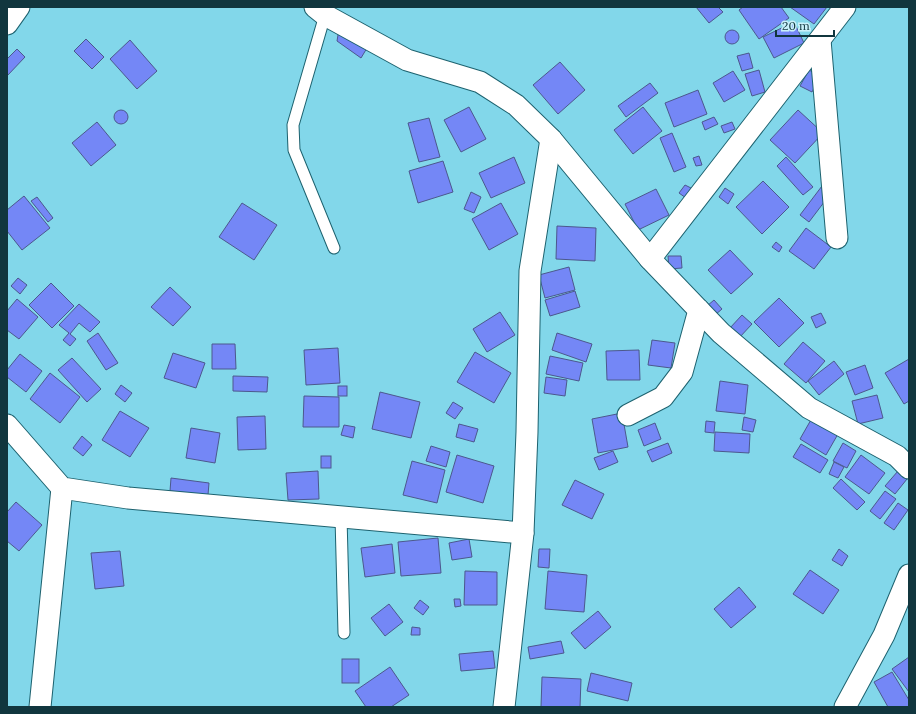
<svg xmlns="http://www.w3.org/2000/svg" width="916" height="714" viewBox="0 0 916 714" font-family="Lora,serif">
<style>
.building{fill:#7487f6;stroke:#4c588d}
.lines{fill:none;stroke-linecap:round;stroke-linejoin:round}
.service-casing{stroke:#1d626f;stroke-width:13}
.minor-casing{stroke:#1d626f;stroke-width:23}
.service{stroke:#fff;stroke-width:11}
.minor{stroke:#fff;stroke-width:21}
</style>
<rect width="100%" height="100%" fill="#82d7ea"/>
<!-- building -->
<g class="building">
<polygon points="696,7 718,7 723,12 709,23"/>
<polygon points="743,7 781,7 789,18 759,39 739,10"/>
<polygon points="790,7 827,7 814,24"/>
<polygon points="794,22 804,43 774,58 763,37"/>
<polygon points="339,29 367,48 361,58 337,41"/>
<circle cx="732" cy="37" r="7"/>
<polygon points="86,39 104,57 92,69 74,51"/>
<polygon points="130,40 157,71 137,89 110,59"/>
<polygon points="17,49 25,57 7,76 7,59"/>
<polygon points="749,53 753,68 742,71 737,56"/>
<polygon points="560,62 585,90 558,114 533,85"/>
<polygon points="759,70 765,92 752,96 745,74"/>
<polygon points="809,70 820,76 812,92 800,86"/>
<polygon points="733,71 745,90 724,102 713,83"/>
<polygon points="650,83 658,93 626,117 618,106"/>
<polygon points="698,90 707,114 674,127 665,103"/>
<polygon points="469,107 486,139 461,152 444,120"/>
<polygon points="643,107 662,131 633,154 614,130"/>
<circle cx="121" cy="117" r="7"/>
<polygon points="798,110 823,133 795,163 770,140"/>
<polygon points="714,117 718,124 705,130 702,122"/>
<polygon points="429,118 440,157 419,162 408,123"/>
<polygon points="97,122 116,145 91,166 72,143"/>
<polygon points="732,122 735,129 724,133 721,126"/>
<polygon points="672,133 686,167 674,172 660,138"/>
<polygon points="699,156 702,165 696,166 693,158"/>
<polygon points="514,157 525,183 491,198 479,173"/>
<polygon points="786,157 813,187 803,195 777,166"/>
<polygon points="443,161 453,192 418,203 409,171"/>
<polygon points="763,181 789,207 762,234 736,207"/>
<polygon points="685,185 693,189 686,198 679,193"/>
<polygon points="822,186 831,193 809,222 800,215"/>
<polygon points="725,188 734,194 728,204 719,197"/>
<polygon points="656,189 669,215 638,230 625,204"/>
<polygon points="471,192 481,197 474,213 464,209"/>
<polygon points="24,196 50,228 22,250 7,231 7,210"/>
<polygon points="37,197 53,218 48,222 31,201"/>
<polygon points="242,203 277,225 254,260 219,237"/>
<polygon points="501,203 518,234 489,250 472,219"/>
<polygon points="557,226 596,228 595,261 556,259"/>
<polygon points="806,228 831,247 814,269 789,251"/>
<polygon points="776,242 782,247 779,252 772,247"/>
<polygon points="730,250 753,274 731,294 708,270"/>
<polygon points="668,256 681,256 682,268 669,269"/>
<polygon points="569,267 575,290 545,298 539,275"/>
<polygon points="18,278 27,285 20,294 11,286"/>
<polygon points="51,283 74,306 52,328 29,305"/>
<polygon points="170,287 191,307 173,326 151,307"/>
<polygon points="575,291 580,307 550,316 545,300"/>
<polygon points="779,298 804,323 779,347 754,322"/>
<polygon points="17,299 38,317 19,339 7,330 7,311"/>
<polygon points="714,300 722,309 715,315 707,306"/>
<polygon points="79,304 100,322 90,332 79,323 70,334 76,339 70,346 63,340 69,333 59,325"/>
<polygon points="500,312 515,335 487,352 473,329"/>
<polygon points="821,313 826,323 816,328 811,317"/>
<polygon points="742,315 752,324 739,338 729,329"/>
<polygon points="98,333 118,363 106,370 87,341"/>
<polygon points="557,333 592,344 586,362 552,350"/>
<polygon points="652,340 675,343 671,368 648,365"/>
<polygon points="803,342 825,361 806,383 784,364"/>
<polygon points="212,344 235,344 236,369 212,369"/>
<polygon points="338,348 340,383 306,385 304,350"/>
<polygon points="639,350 640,380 607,380 606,351"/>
<polygon points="475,352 511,373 494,403 457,382"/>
<polygon points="173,353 205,363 196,388 164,378"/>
<polygon points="20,354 42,371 26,392 7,377 7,370"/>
<polygon points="550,356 583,363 579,381 546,374"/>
<polygon points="72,358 101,389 87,402 58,370"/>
<polygon points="909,359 909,401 904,404 885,373"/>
<polygon points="834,361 844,374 819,395 808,381"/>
<polygon points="865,365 873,388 855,395 846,372"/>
<polygon points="50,373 80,397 60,423 30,399"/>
<polygon points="233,376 268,377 267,392 233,391"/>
<polygon points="546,377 567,380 565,396 544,393"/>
<polygon points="720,381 748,385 745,414 716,411"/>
<polygon points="121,385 132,393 125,402 115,394"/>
<rect x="338" y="386" width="9" height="10"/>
<polygon points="380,392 420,402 411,438 372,429"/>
<polygon points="877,395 883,418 858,424 852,401"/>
<polygon points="304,396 339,397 339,427 303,427"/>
<polygon points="453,402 463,408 455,419 446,413"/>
<polygon points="120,411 149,428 130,457 102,440"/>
<polygon points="622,413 628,447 598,453 592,419"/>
<polygon points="265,416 266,449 238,450 237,417"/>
<polygon points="744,417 756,420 753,432 742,430"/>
<polygon points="812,418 838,434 826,455 800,439"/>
<polygon points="706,421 715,422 714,433 705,432"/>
<polygon points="655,423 661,439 644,446 638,430"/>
<polygon points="459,424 478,429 474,442 456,437"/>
<polygon points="344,425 355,427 353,438 341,435"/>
<polygon points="191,428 220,433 215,463 186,458"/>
<polygon points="715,432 750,434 749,453 714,451"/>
<polygon points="82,436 92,445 83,456 73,448"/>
<polygon points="668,443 672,453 652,462 647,451"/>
<polygon points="843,443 856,451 847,468 833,461"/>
<polygon points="801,444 828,460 820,473 793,457"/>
<polygon points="431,446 450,452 446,467 426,461"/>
<polygon points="613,451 618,462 599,470 594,458"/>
<polygon points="457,455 494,466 483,503 446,492"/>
<polygon points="861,455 885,473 869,494 845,477"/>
<rect x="321" y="456" width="10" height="12"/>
<polygon points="412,461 445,470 437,503 403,495"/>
<polygon points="834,462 844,467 838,478 829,474"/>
<polygon points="318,471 319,499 288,500 286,473"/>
<polygon points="898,471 907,479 895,494 885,486"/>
<polygon points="171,478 209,483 208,495 170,491"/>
<polygon points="841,479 865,502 857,510 833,488"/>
<polygon points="575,480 604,494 592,519 562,505"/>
<polygon points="885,491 896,499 880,519 870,511"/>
<polygon points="16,502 42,525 19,551 7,541 7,512"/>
<polygon points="898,503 908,510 894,530 884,523"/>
<polygon points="438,538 441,573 401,576 398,542"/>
<polygon points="469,539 472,557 452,560 449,543"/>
<polygon points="392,544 395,573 365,577 361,548"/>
<polygon points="539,549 550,549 549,568 538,567"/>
<polygon points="839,549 848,556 842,566 832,560"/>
<polygon points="120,551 124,586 95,589 91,553"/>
<polygon points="810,570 839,590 823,614 793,594"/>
<polygon points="465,571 497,572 497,605 464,605"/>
<polygon points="548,571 587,575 584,612 545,609"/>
<polygon points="739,587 756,607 731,628 714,609"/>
<polygon points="454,599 460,599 461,606 455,607"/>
<polygon points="420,600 429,607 423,615 414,608"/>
<polygon points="389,604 403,622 385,636 371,618"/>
<polygon points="598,611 611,627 585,649 571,633"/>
<polygon points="412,627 420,628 420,635 411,635"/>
<polygon points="561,641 564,653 530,659 528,647"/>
<polygon points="493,651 495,668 461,671 459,654"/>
<polygon points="909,657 909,692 892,669"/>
<rect x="342" y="659" width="17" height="24"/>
<polygon points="390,667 409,695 391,707 366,707 355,691"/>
<polygon points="892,672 909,700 909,707 888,707 874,682"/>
<polygon points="591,673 632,683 628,701 587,691"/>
<polygon points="542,677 581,679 580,707 541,707"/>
</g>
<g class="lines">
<defs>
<g id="service">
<polyline points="325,15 293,125 294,150 334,248"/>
<polyline points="341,517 344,633"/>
</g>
<g id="minor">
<polyline points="315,7 325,15 407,60 480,82 516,105 551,139 650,259 721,333 809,408 897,456 909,468"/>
<polyline points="7,24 19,7"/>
<polyline points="820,40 837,238"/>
<polyline points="650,259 845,7"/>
<polyline points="628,415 663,397 682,372 699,310"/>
<polyline points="7,425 62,488 128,498 523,533"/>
<polyline points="40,707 62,488"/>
<polyline points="504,707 523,533 527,432 530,271 551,139"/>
<polyline points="845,707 884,635 909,575"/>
</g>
</defs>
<!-- service casing -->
<use href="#service" class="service-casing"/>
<!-- minor casing -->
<use href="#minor" class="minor-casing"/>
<!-- service -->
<use href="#service" class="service"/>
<!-- minor -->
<use href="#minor" class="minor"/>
</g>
<!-- border -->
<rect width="916" height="714" fill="none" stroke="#11363e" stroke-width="16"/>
<!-- scale -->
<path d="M776 30v6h58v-6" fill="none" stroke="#11363e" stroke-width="2"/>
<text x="782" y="30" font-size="12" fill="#11363e" stroke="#c9f1fa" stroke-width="3" paint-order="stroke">20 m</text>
</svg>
